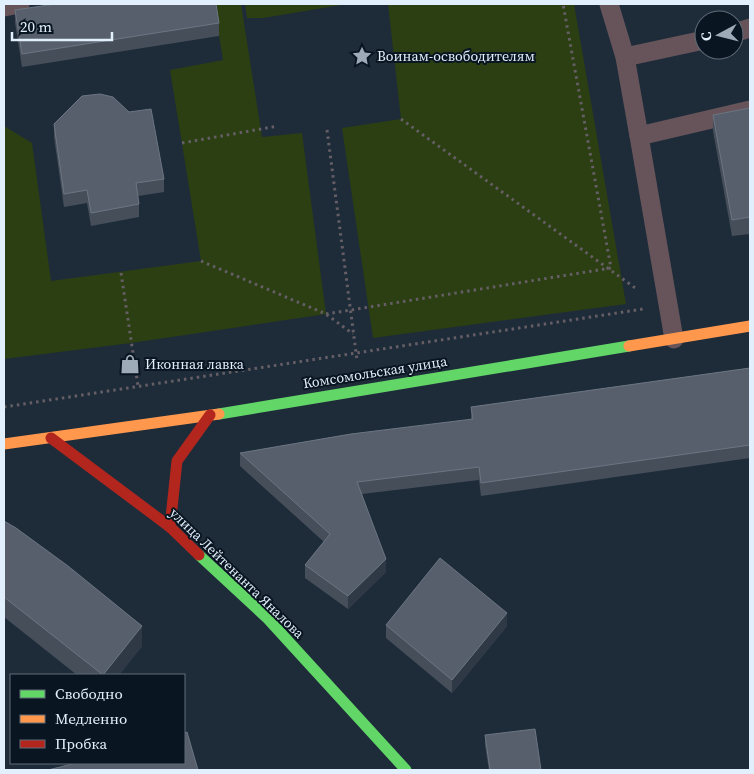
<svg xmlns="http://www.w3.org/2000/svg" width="754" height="774" viewBox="0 0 754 774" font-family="'Source Serif 4',serif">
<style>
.green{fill:#2b3f12}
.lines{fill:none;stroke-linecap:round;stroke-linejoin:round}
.path{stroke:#655e65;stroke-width:3;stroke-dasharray:2.5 4;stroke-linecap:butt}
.lane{stroke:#66545a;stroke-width:19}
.fast{stroke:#63d668;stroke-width:11}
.slow{stroke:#ff974d;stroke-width:11}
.jam{stroke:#b3261e;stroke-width:11}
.wall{fill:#464e5a}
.shaded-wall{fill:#2f3946}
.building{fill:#575f6c;stroke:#6c7682}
.labels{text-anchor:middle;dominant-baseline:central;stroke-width:4;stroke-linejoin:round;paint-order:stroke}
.poi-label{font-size:14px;fill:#e2effc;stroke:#091520;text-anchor:start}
.street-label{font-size:14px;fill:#e2effc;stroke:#091520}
</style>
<rect width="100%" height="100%" fill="#1e2c3a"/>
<!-- green -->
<g class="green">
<polygon points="214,4 241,4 262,137 302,133 326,314 131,343 4,359 4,126 32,143 51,281 201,261 170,70 223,60"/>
<polygon points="245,4 347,4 263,18 247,18"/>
<polygon points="388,4 574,4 626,304 373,338 342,128 401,119"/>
</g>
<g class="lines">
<!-- path -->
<g class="path">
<polyline points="401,119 638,290"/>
<polyline points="327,130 357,360"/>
<polyline points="182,143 278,126"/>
<polyline points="201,261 326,314 353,334"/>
<polyline points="121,273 138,386"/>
<polyline points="326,314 611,268 563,4"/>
<polyline points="4,407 643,309"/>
</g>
<!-- lane -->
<g class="lane">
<polyline points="609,4 625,57 639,136"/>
<polyline points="4,7 20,4"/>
<polyline points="734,33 750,28"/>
<polyline points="625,57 704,40"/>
<polyline points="674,339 639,136 750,110"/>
</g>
<!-- fast -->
<g class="fast">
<polyline points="219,414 629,346"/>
<polyline points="199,555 268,619 406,770"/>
</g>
<!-- slow -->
<g class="slow">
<polyline points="629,346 750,326"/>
<polyline points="4,444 219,414"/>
</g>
<!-- jam -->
<g class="jam">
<polyline points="51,438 170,527 199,555"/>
<polyline points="170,527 177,461 210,415"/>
</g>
</g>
<!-- wall -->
<g class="wall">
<polygon points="15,10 219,23 219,36 22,67 15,23"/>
<polygon points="750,108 750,234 732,236 713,131 713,115"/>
<polygon points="54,124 164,179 164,192 138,196 139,204 139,217 91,226 87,203 64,207 54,137"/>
<polygon points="750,368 750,458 481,496 479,480 362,494 386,572 348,609 305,578 305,565 324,542 240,466 240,453 471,420 471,407"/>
<polygon points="4,521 142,646 119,675 77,675 4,617"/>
<polygon points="386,625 507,626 452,693 386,638"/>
<polygon points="485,735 541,770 489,770 485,745"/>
</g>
<!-- shaded-wall -->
<g class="shaded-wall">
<polygon points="386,559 386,572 348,609 348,596"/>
<polygon points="507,613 507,626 452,693 452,680"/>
<polygon points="142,626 142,646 119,675 103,675"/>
</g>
<!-- building -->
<g class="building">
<polygon points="55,4 216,4 219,23 22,54 15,10"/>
<polygon points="100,94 113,97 129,112 151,109 164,179 136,183 139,204 91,213 87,190 64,194 54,124 82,96"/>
<polygon points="750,108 750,217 732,220 713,115"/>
<polygon points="750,368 750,445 481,483 479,467 357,482 386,559 348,596 305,565 330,534 240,453 351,434 473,419 471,407"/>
<polygon points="4,521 16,528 68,566 142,626 103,675 4,597"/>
<polygon points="440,558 507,613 452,680 386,625"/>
<polygon points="535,729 541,770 490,770 485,735"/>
<polygon points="187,732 198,770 48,770 76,763 184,763 184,733"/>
</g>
<!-- icons -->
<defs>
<symbol id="sight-bare" viewBox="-9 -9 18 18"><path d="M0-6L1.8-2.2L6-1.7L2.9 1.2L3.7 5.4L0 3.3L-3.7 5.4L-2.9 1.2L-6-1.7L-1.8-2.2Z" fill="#9dabb8" stroke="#091520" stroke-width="2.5" paint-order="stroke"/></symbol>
<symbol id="shop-bare" viewBox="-9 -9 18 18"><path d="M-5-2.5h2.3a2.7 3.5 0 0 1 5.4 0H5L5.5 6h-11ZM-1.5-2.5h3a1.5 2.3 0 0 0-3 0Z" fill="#9dabb8" stroke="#091520" stroke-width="2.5" paint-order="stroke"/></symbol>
</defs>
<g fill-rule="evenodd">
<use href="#sight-bare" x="348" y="42" width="28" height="28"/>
<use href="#shop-bare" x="116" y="350" width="28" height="28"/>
</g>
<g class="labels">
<!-- poi labels -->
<g class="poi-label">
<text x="377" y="56">Воинам-освободителям</text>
<text x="145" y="364">Иконная лавка</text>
</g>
<!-- street labels -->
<g class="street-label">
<text transform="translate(375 372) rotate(-9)">Комсомольская улица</text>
<text transform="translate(237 573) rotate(44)">улица Лейтенанта Яналова</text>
</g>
</g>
<!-- border -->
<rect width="754" height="774" fill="none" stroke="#e2effc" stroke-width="10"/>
<!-- legend -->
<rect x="10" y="674" width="175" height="90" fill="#091520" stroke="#606c78"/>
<rect x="20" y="690" width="25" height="8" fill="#63d668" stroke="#606c78"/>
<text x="55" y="699" font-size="15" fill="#e2effc">Свободно</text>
<rect x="20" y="715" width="25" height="8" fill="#ff974d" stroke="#606c78"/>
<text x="55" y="724" font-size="15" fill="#e2effc">Медленно</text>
<rect x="20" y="740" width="25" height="8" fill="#b3261e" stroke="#606c78"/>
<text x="55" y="749" font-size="15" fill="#e2effc">Пробка</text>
<!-- north arrow -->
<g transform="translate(719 35) rotate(263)"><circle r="24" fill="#091520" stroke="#606c78"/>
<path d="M0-4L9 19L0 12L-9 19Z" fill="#9dabb8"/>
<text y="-8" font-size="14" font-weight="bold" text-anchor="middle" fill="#e2effc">С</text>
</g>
<!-- scale -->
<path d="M12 32v8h100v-8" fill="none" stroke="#e2effc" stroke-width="2.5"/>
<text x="20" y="32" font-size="15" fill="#e2effc" stroke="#091520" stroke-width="4" paint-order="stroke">20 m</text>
</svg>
